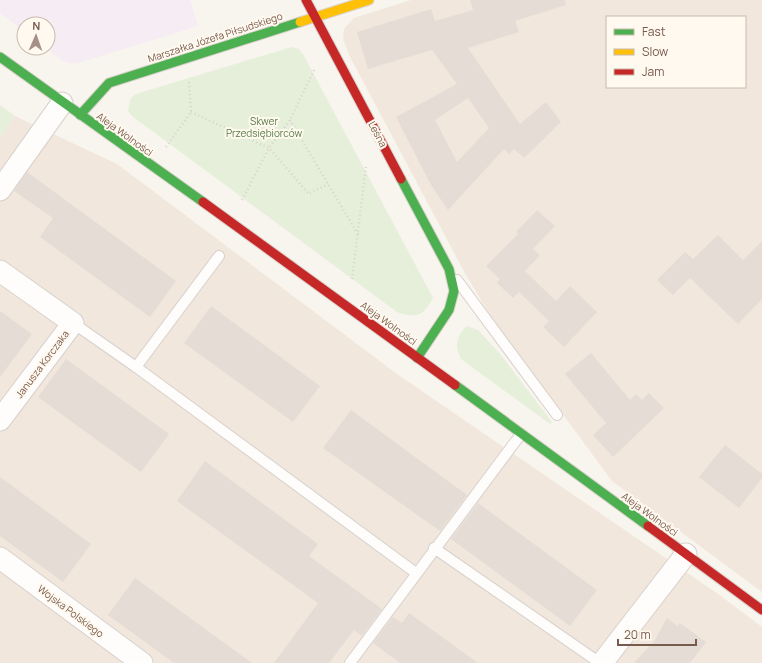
<svg xmlns="http://www.w3.org/2000/svg" width="762" height="663" viewBox="0 0 762 663" font-family="Manrope,sans-serif">
<style>
.residential{fill:#f1e7dc;fill-rule:evenodd}
.education{fill:#f5ecf4}
.green{fill:#e5efd9}
.building{fill:#e5ddd5;fill-rule:evenodd}
.lines{fill:none;stroke-linecap:round;stroke-linejoin:round}
.lane-casing{stroke:#d7d1cc;stroke-width:12}
.street-casing{stroke:#d7d1cc;stroke-width:23}
.fast-casing{stroke:#d8d0ca;stroke-width:11}
.slow-casing{stroke:#d8d0ca;stroke-width:11}
.jam-casing{stroke:#d8d0ca;stroke-width:11}
.path{stroke:#dad3cf;stroke-width:2.5;stroke-dasharray:1 3;stroke-linecap:butt}
.lane{stroke:#fefdfc;stroke-width:10}
.street{stroke:#fefdfc;stroke-width:21}
.fast{stroke:#4caf50;stroke-width:9}
.slow{stroke:#ffc107;stroke-width:9}
.jam{stroke:#c62828;stroke-width:9}
.labels{text-anchor:middle;dominant-baseline:central;stroke-width:4;stroke-linejoin:round;paint-order:stroke}
.street-label{font-size:10px;fill:#785b4c;stroke:#fff9f0}
.park-label{font-size:10px;fill:#557d44;stroke:#fff9f0}
</style>
<rect width="100%" height="100%" fill="#f8f4ee"/>
<!-- residential -->
<g class="residential">
<path d="M411,0H762V592L612,481L491,317L466,275L349,55L343,38L344,29L354,18ZM607,17H745V87H607Z"/>
<polygon points="15,116 117,164 397,374 718,594 762,627 762,663 0,663 0,137"/>
</g>
<!-- education -->
<polygon class="education" points="0,0 190,0 198,26 75,64 63,61 46,48 48,48 48,24 24,24 24,31 0,13"/>
<!-- green -->
<g class="green">
<path d="M292,47L299,49L304,56L433,298C423,316 417,319 397,312L132,116L128,111L131,98L136,94Z"/>
<polygon points="0,105 15,116 0,137"/>
<path d="M467,326L478,330L500,354L552,422L550,424L461,359C454,345 456,337 467,326Z"/>
</g>
<!-- building -->
<g class="building">
<path d="M470,0H565L566,5L515,21L519,32L468,48L520,124L546,102L561,122L524,158L514,149L509,154L504,149L448,210L431,185L396,117L457,84L432,50L368,69L357,32L431,9L435,21L473,10ZM468,98L489,128L457,162L435,120Z"/>
<polygon points="27,172 176,281 150,317 40,237 53,218 14,191"/>
<polygon points="537,210 555,226 533,249 540,255 525,271 556,301 570,286 597,312 564,347 543,327 549,321 519,292 513,298 497,283 500,279 486,266 518,234 516,232"/>
<polygon points="718,235 743,260 762,241 762,299 738,324 690,278 673,295 657,280 685,252 693,259"/>
<polygon points="211,306 320,386 293,422 184,343"/>
<polygon points="0,311 32,334 0,377"/>
<polygon points="591,353 630,400 636,394 642,400 649,393 664,408 613,457 593,435 606,423 565,374"/>
<polygon points="66,359 169,434 141,472 38,397"/>
<polygon points="351,410 467,495 440,531 323,448"/>
<polygon points="725,445 762,474 762,478 739,508 699,477"/>
<polygon points="205,461 318,544 309,556 382,609 362,636 354,630 329,663 274,663 318,603 177,501"/>
<polygon points="0,477 91,544 63,582 0,536"/>
<polygon points="478,503 597,590 570,626 451,539"/>
<polygon points="135,578 252,663 174,663 108,615"/>
<polygon points="409,613 478,663 400,663 373,643 393,617 402,623"/>
<polygon points="667,618 677,626 680,623 706,642 690,663 634,663 655,640"/>
</g>
<g class="lines">
<defs>
<g id="lane">
<polyline points="457,280 557,415"/>
<polyline points="73,323 136,367 416,573"/>
<polyline points="136,367 219,256"/>
<polyline points="434,548 600,663"/>
<polyline points="350,663 521,434"/>
</g>
<g id="street">
<polyline points="0,190 62,103"/>
<polyline points="0,271 73,323 0,420"/>
<polyline points="0,558 142,663"/>
<polyline points="602,663 686,554"/>
</g>
<g id="fast">
<polyline points="0,57 203,202"/>
<polyline points="80,115 109,83 300,22"/>
<polyline points="401,179 449,269 454,291 449,310 417,358"/>
<polyline points="455,385 648,526"/>
</g>
<polyline id="slow" points="300,22 369,0"/>
<g id="jam">
<polyline points="306,0 401,179"/>
<polyline points="203,202 455,385"/>
<polyline points="648,526 762,610"/>
</g>
</defs>
<!-- lane casing -->
<use href="#lane" class="lane-casing"/>
<!-- street casing -->
<use href="#street" class="street-casing"/>
<!-- fast casing -->
<use href="#fast" class="fast-casing"/>
<!-- slow casing -->
<use href="#slow" class="slow-casing"/>
<!-- jam casing -->
<use href="#jam" class="jam-casing"/>
<!-- path -->
<g class="path">
<polyline points="191,112 269,148 309,194 328,184"/>
<polyline points="290,120 359,236"/>
<polyline points="166,147 191,112 189,82"/>
<polyline points="242,200 269,148 290,120 315,68"/>
<polyline points="352,279 366,167"/>
</g>
<!-- lane -->
<use href="#lane" class="lane"/>
<!-- street -->
<use href="#street" class="street"/>
<!-- fast -->
<use href="#fast" class="fast"/>
<!-- slow -->
<use href="#slow" class="slow"/>
<!-- jam -->
<use href="#jam" class="jam"/>
</g>
<g class="labels">
<!-- street labels -->
<g class="street-label">
<text transform="translate(215 37) rotate(-18)">Marszałka Józefa Piłsudskiego</text>
<text transform="translate(125 134) rotate(36)">Aleja Wolności</text>
<text transform="translate(378 134) rotate(62)">Leśna</text>
<text transform="translate(389 323) rotate(36)">Aleja Wolności</text>
<text transform="translate(42 364) rotate(-53)">Janusza Korczaka</text>
<text transform="translate(650 514) rotate(36)">Aleja Wolności</text>
<text transform="translate(71 611) rotate(37)">Wojska Polskiego</text>
</g>
<!-- park labels -->
<g class="park-label">
<text x="264" y="121">Skwer<tspan x="264" dy="12">Przedsiębiorców</tspan></text>
</g>
</g>
<!-- legend -->
<rect x="606" y="16" width="140" height="72" fill="#fff9f0" stroke="#c9baae"/>
<rect x="614" y="29" width="20" height="6" fill="#4caf50" stroke="#c9baae"/>
<text x="642" y="36" font-size="12" fill="#785b4c">Fast</text>
<rect x="614" y="49" width="20" height="6" fill="#ffc107" stroke="#c9baae"/>
<text x="642" y="56" font-size="12" fill="#785b4c">Slow</text>
<rect x="614" y="69" width="20" height="6" fill="#c62828" stroke="#c9baae"/>
<text x="642" y="76" font-size="12" fill="#785b4c">Jam</text>
<!-- north arrow -->
<g transform="translate(36 36) rotate(2)"><circle r="19" fill="#fff9f0" stroke="#c9baae"/>
<path d="M0-3L7 15L0 10L-7 15Z" fill="#a59185"/>
<text y="-6" font-size="11" font-weight="bold" text-anchor="middle" fill="#785b4c">N</text>
</g>
<!-- scale -->
<path d="M618 639v6h78v-6" fill="none" stroke="#785b4c" stroke-width="2"/>
<text x="624" y="639" font-size="12" fill="#785b4c" stroke="#fff9f0" stroke-width="3" paint-order="stroke">20 m</text>
</svg>
